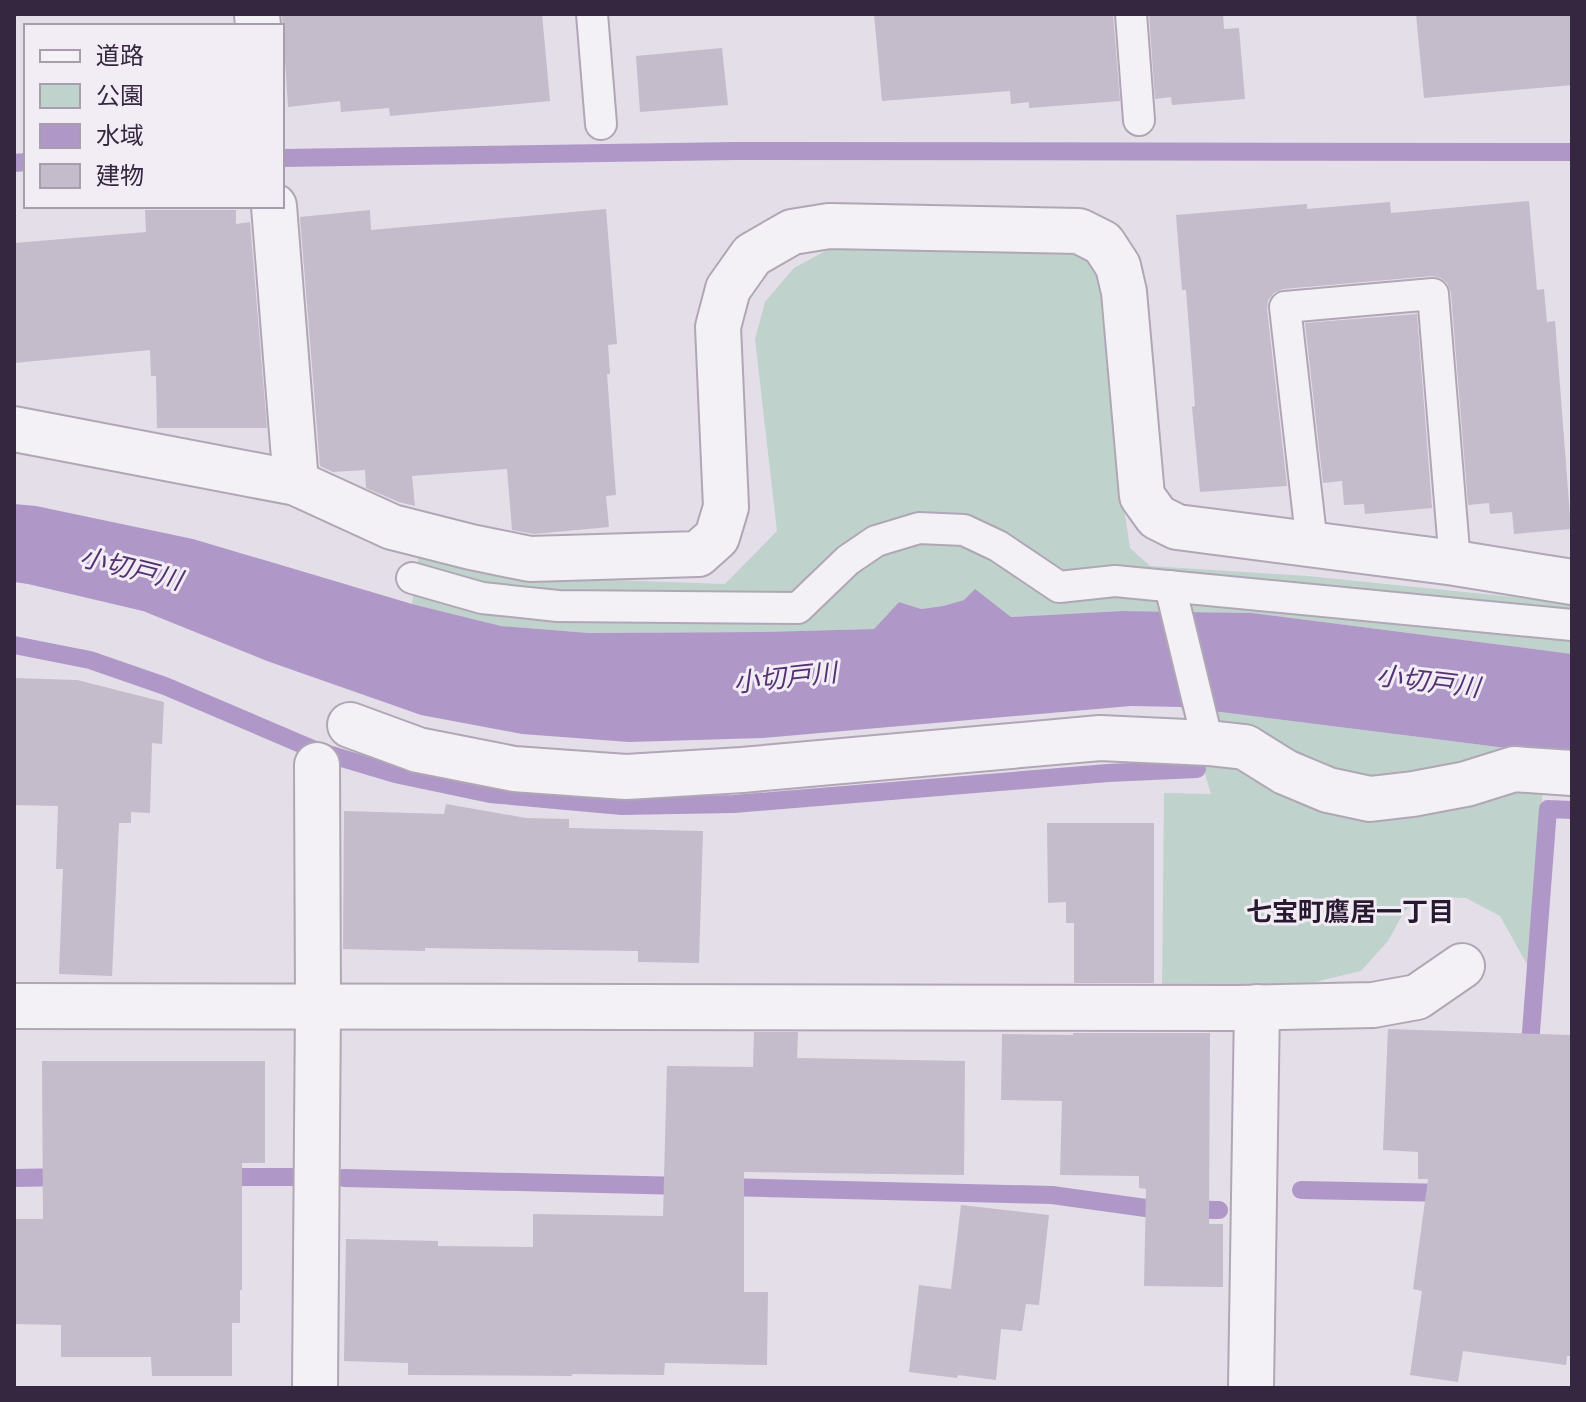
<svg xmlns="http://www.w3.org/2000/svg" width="1586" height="1402" viewBox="0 0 1586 1402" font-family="'Golos Text','Noto Sans JP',sans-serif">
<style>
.green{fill:#bfd2cc}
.water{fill:#af98c8}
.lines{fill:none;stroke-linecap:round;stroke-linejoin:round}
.stream{stroke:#af98c8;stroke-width:18}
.building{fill:#c4bbcb}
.lane-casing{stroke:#b0a7b5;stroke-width:34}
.street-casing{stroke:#b0a7b5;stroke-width:48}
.lane{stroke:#f4f1f6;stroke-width:30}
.street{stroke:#f4f1f6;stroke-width:44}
.labels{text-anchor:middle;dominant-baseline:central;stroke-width:6;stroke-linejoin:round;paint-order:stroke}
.water-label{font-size:26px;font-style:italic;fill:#533173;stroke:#f2edf5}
.neighbourhood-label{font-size:26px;font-weight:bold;fill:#27192f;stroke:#f2edf5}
</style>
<rect width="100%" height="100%" fill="#e4dee8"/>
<!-- green -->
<g class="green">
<polygon points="829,249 1063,250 1084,259 1105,279 1124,508 1130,548 1150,566 1307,576 1572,603 1572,654 1252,613 1122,611 1010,617 964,600 943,606 921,609 899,602 874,629 762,632 589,633 501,626 412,604 419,553 525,577 725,584 777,531 755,339 765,302 794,268"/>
<polygon points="1181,707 1546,753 1528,966 1500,916 1466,898 1429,897 1405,910 1388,941 1361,971 1315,982 1196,991 1162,996 1164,793 1211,794 1203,767"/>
</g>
<!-- water -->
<polygon class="water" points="14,504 36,506 193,539 412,604 501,626 589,633 762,632 874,629 899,602 921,609 943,606 964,600 975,589 1011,617 1122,611 1252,613 1572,654 1572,754 1546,753 1181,707 1131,706 763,738 629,742 522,734 421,715 267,661 143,611 28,584 14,582"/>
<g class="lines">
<!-- stream -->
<g class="stream">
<polyline points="282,158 736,151 1572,152"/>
<polyline points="14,163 26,162"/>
<polyline points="14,645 90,660 165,686 315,750 395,774 490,794 622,806 734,804 1108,773 1197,769"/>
<polyline points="1529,1058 1548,809 1572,810"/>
<polyline points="221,1177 294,1177"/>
<polyline points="14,1178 67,1177"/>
<polyline points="344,1178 685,1186"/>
<polyline points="723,1187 1052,1195 1153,1209 1219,1210"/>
<polyline points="1301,1190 1450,1193"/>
</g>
</g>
<!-- building -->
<g class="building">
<polygon points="282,14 542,14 550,101 390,116 389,108 341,112 340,101 288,107"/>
<polygon points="874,14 1113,14 1120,101 1029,108 1029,102 1011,104 1010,91 882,101"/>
<polygon points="1149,14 1223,14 1224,29 1239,28 1245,99 1172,105 1171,97 1155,99"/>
<polygon points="1416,14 1572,14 1572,85 1424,98"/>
<polygon points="722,48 728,105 640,112 636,56"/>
<polygon points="1529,201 1537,290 1544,289 1547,322 1555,321 1571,529 1514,534 1512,512 1490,514 1489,503 1468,505 1451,293 1447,283 1441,278 1432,276 1283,289 1274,293 1268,300 1267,309 1287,486 1200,492 1192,407 1195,406 1186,290 1182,290 1176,215 1307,204 1307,209 1390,202 1391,213"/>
<polygon points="606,209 617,344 608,345 610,374 607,374 616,495 606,496 609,527 534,534 512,530 507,469 412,476 415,506 399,502 366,488 365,470 333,472 320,466 300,217 370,210 371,230"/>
<polygon points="145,210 236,210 236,224 250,222 267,428 157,428 156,376 151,376 150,350 14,363 14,243 146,232"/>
<polygon points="1417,314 1432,508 1365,514 1364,504 1344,505 1342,481 1323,483 1305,323"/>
<polygon points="14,678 77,680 164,702 162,744 152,743 150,813 131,812 131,823 119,823 112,976 59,974 63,869 56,869 58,806 14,805"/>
<polygon points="446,804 526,818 569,819 569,828 703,831 699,963 638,962 638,951 425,948 425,951 343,949 344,811 444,814"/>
<polygon points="1047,823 1154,823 1154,983 1074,983 1074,923 1066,923 1066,902 1048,903"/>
<polygon points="1388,1029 1572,1035 1572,1356 1567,1356 1566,1365 1463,1351 1458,1382 1410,1375 1422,1291 1413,1289 1428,1179 1418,1179 1418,1152 1383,1150"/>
<polygon points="754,1032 798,1032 797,1058 965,1061 964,1175 744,1172 744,1292 768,1292 767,1365 665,1363 664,1375 572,1374 572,1376 408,1375 408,1363 344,1361 346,1239 438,1241 438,1246 533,1247 533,1214 663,1216 667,1066 753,1067"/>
<polygon points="1073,1033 1210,1033 1209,1224 1223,1224 1223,1287 1144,1286 1146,1189 1139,1188 1139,1176 1060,1175 1062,1101 1001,1100 1002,1034 1073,1035"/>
<polygon points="42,1061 265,1061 265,1163 242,1163 242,1290 240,1290 240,1323 232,1323 232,1376 152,1376 151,1357 61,1357 61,1325 14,1324 14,1219 43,1219"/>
<polygon points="961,1205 1049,1215 1039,1305 1026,1304 1022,1331 1001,1329 996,1380 958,1375 957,1378 909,1372 919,1285 951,1289"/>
</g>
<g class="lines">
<defs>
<g id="lane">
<polyline points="592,14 601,124"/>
<polyline points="1131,14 1139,120"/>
<polyline points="1312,545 1285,307 1433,294 1455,563"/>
<polyline points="412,578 482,598 558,606 798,608 848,560 876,541 919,528 964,530 998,546 1059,587 1115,581 1572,625"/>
<polyline points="1170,586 1208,743"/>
</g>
<g id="street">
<polyline points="257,14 258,26"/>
<polyline points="274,206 296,483"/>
<polyline points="14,429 296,483 392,527 471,547 530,559 698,554 717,537 726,507 718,327 728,289 752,255 792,232 829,226 1079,231 1103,243 1118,266 1124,292 1142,496 1157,517 1177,527 1455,563 1572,582"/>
<polyline points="350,725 418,750 514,769 626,777 742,770 1100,738 1208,743 1245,747 1285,772 1328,790 1370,799 1413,794 1466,784 1514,769 1572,773"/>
<polyline points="14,1006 1238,1008 1373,1005 1417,997 1462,966"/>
<polyline points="315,1388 318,1005 317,765"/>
<polyline points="1251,1388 1257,1007"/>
</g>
</defs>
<!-- lane casing -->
<use href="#lane" class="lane-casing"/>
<!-- street casing -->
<use href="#street" class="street-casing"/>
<!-- lane -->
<use href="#lane" class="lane"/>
<!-- street -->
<use href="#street" class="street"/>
</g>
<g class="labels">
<!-- water labels -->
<g class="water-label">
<text transform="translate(131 568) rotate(14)">小切戸川</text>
<text transform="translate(785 677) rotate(-6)">小切戸川</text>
<text transform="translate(1428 681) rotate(7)">小切戸川</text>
</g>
<!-- neighbourhood labels -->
<g class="neighbourhood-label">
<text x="1350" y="911">七宝町鷹居一丁目</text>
</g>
</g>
<!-- border -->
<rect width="1586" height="1402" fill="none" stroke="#35273f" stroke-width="32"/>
<!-- legend -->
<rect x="24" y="24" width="260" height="184" fill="#f2edf5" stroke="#a69eac" stroke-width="2"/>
<rect x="40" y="50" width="40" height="12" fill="#f4f1f6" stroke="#a69eac" stroke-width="2"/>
<text x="96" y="64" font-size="24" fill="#35273f">道路</text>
<rect x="40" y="84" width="40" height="24" fill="#bfd2cc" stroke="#a69eac" stroke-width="2"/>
<text x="96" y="104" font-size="24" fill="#35273f">公園</text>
<rect x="40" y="124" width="40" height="24" fill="#af98c8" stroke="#a69eac" stroke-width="2"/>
<text x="96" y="144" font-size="24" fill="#35273f">水域</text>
<rect x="40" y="164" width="40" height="24" fill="#c4bbcb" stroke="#a69eac" stroke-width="2"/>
<text x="96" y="184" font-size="24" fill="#35273f">建物</text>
</svg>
